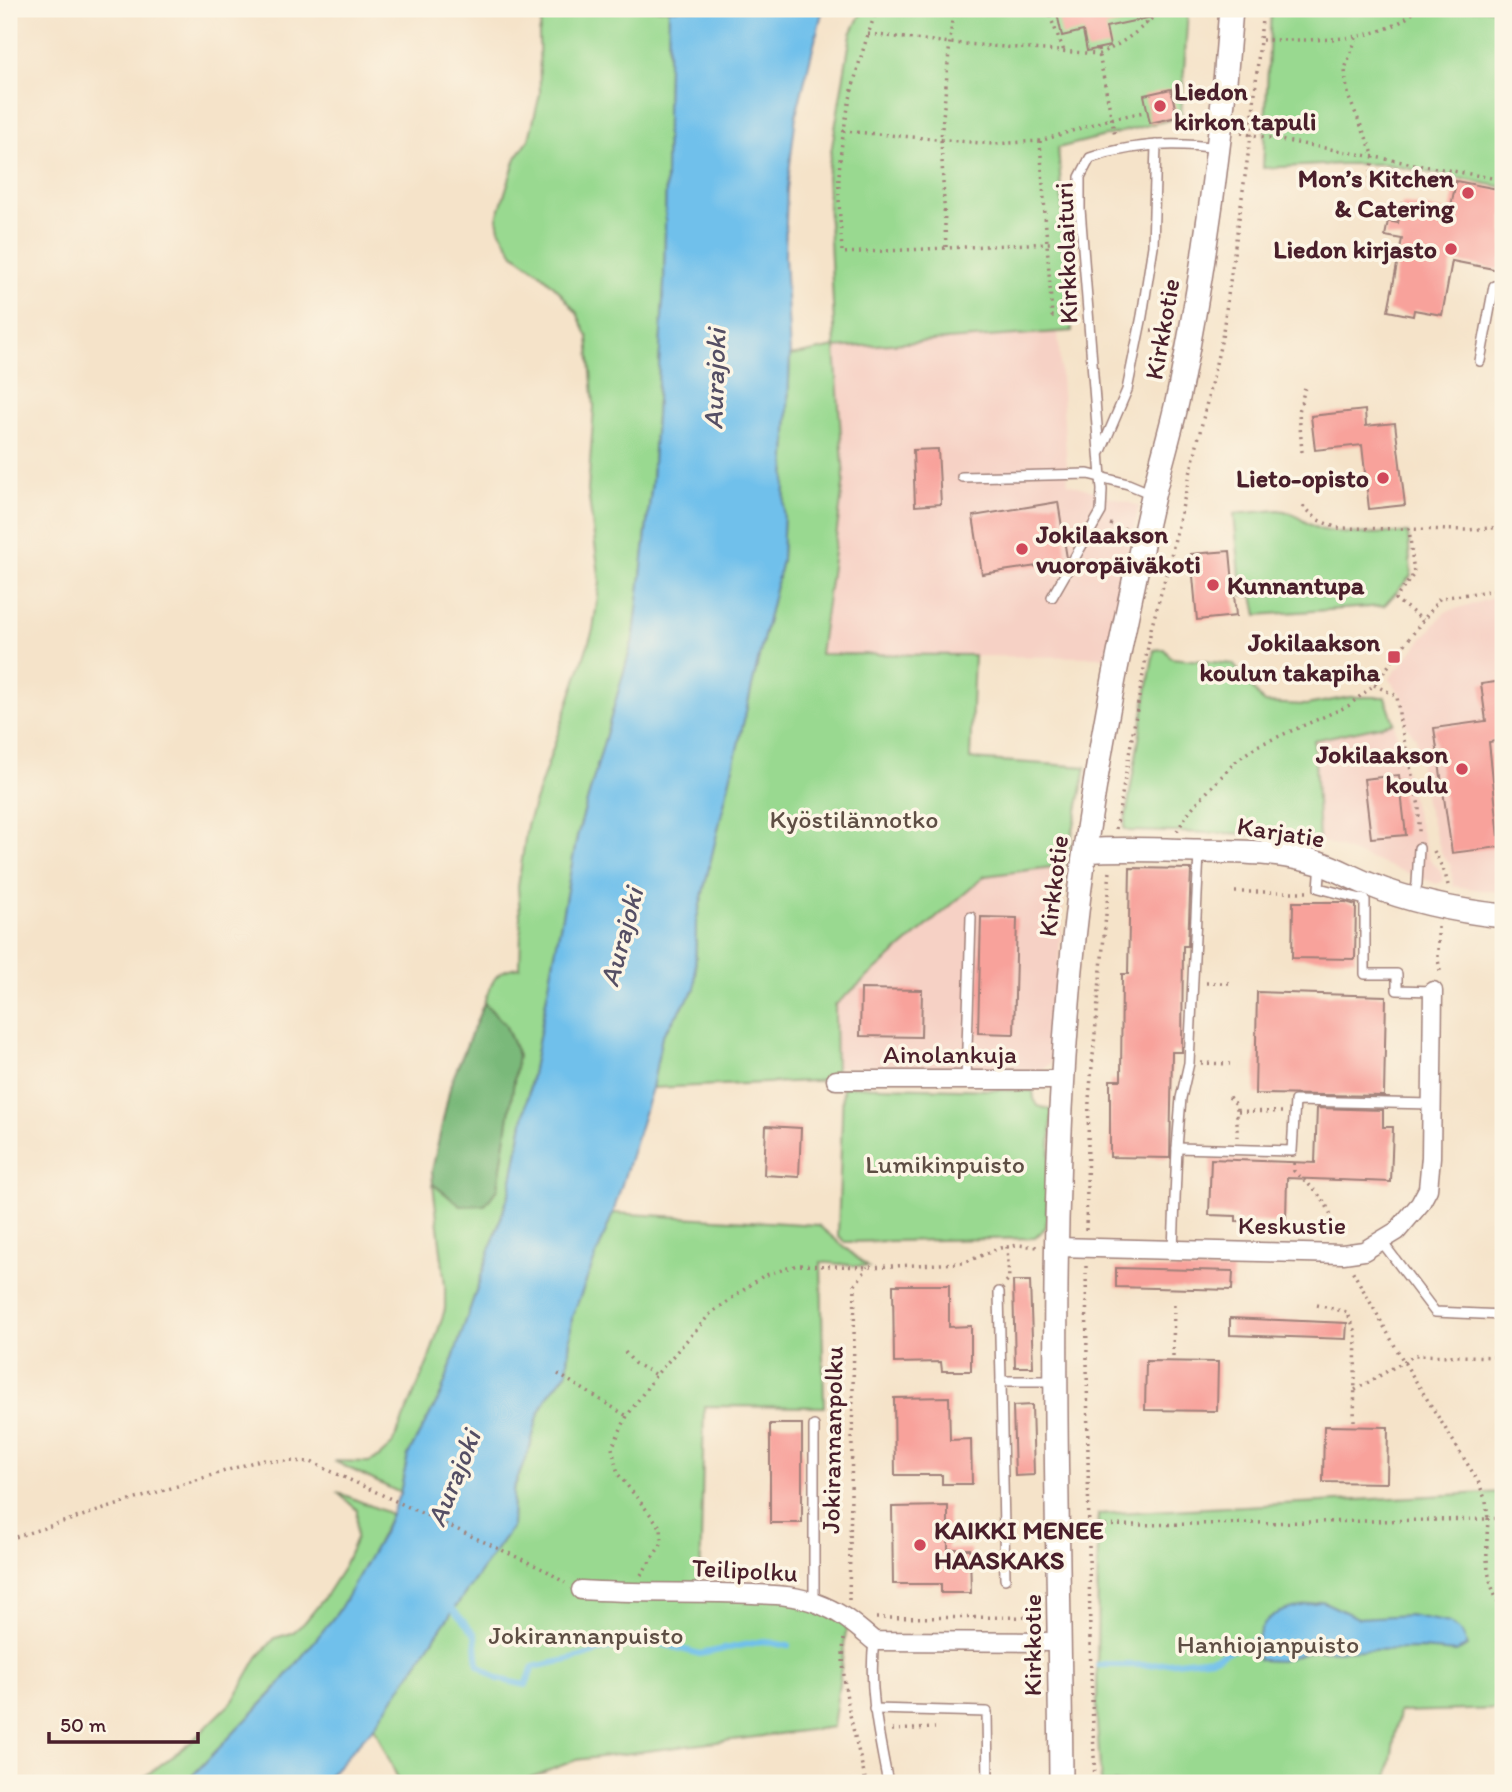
<svg xmlns="http://www.w3.org/2000/svg" width="1512" height="1792" viewBox="0 0 1512 1792" font-family="Itim,sans-serif">
<style>
.built{fill:#f6d1c5}
.green{fill:#99d990;stroke:#727c5e;stroke-width:2}
.forest{fill:#7ab97a;stroke:#626c52;stroke-width:2}
.water{fill:#70c0eb;stroke:#5d708b;stroke-width:2}
.lines{fill:none;stroke-linecap:round;stroke-linejoin:round}
.stream{stroke:#70c0eb;stroke-width:6}
.building{fill:#f8a29b}
.service-casing{stroke:#a0817a;stroke-width:12}
.minor-casing{stroke:#a0817a;stroke-width:21}
.tertiary-casing{stroke:#a0817a;stroke-width:26}
.path{stroke:#a0817a;stroke-width:3.5;stroke-dasharray:2 5;stroke-linecap:butt}
.service{stroke:#fff;stroke-width:9}
.minor{stroke:#fff;stroke-width:18}
.tertiary{stroke:#fff;stroke-width:23}
.poi-dot{fill:#d1495b;stroke:#fcf5e5;stroke-width:2.5}
.labels{text-anchor:middle;dominant-baseline:central;stroke-width:7;stroke-linejoin:round;paint-order:stroke}
.poi-label{font-size:26px;font-weight:bold;fill:#4a1f2b;stroke:#fcf5e5;text-anchor:end}
.street-label{font-size:26px;fill:#4a1f2b;stroke:#fcf5e5}
.park-label{font-size:26px;fill:#5e4e44;stroke:#fcf5e5}
.water-label{font-size:28px;font-style:italic;fill:#554f65;stroke:#fcf5e5}
</style>
<rect width="100%" height="100%" fill="#fcf5e5"/>
<filter id="ink" filterUnits="userSpaceOnUse"><feTurbulence type="fractalNoise" baseFrequency=".0143" numOctaves="2"/><feDisplacementMap in="SourceGraphic" scale="14" xChannelSelector="R" yChannelSelector="G"/><feConvolveMatrix kernelMatrix="1 2 1 2 8 2 1 2 1" color-interpolation-filters="sRGB"/></filter>
<filter id="wash" filterUnits="userSpaceOnUse"><feTurbulence type="fractalNoise" baseFrequency=".00686" numOctaves="4" result="noise"/><feDisplacementMap in="SourceGraphic" scale="28" xChannelSelector="R" yChannelSelector="G"/><feGaussianBlur stdDeviation="1.57" result="paint"/><feColorMatrix in="noise" values="0 0 0 0 0 0 0 0 0 0 0 0 0 0 0 0 0 1.4 0 .05"/><feComposite in="paint" operator="in"/></filter>
<g filter="url(#wash)">
<rect width="100%" height="100%" fill="#f5e3c9"/>
<!-- built -->
<g class="built">
<polygon points="1058,332 1068,483 1139,506 1106,657 820,655 844,479 835,347"/>
<polygon points="1503,595 1503,893 1453,886 1451,865 1443,857 1425,801 1416,738 1405,724 1403,698 1389,679 1445,612"/>
<polygon points="1394,723 1414,808 1429,858 1441,871 1443,881 1437,884 1319,840 1314,740"/>
<polygon points="1066,865 1051,1063 1039,1071 836,1067 835,1005 985,876"/>
</g>
<!-- green -->
<g class="green">
<path d="M544,9H669L664,284L652,481L634,636L577,837L510,1191L441,1394L408,1455L400,1493L334,1461L369,1462L379,1457L392,1445L428,1362L445,1309V1285L433,1184L461,1206L498,1188L506,1132L505,1024L484,1003C492,982 494,969 520,967L521,931L518,887L527,825L593,630L600,582L588,491L594,407L588,337L577,313L558,290L539,272L514,254L499,229L497,218L516,158L529,139L540,94L539,34Z"/>
<polygon points="863,9 1188,9 1181,117 1058,148 1072,331 835,348 844,479 820,654 974,655 970,759 1086,767 1066,865 985,876 835,1005 836,1080 652,1088 662,1036 695,989 696,922 782,560 790,356 835,347 827,176 851,34"/>
<polygon points="1271,9 1503,9 1503,187 1385,164 1342,164 1263,168"/>
<path d="M1278,510C1298,512 1305,526 1323,530C1350,536 1380,533 1408,533L1411,576L1384,606L1257,615L1253,595L1242,596L1234,514Z"/>
<polygon points="1164,649 1171,658 1233,664 1264,703 1306,705 1350,697 1385,697 1394,723 1314,740 1319,840 1299,835 1129,831 1124,828 1154,650"/>
<polygon points="843,1086 1033,1091 1034,1099 1038,1106 1052,1110 1046,1227 1035,1238 845,1242 838,1235"/>
<polygon points="613,1213 818,1225 868,1267 821,1262 824,1407 704,1406 700,1591 793,1597 848,1617 833,1727 576,1760 516,1783 400,1783 374,1727 454,1609 512,1527 513,1491 530,1447 538,1416 547,1397 567,1372 572,1317"/>
<path d="M337,1492L391,1514C376,1547 358,1583 337,1613C296,1672 242,1724 192,1776L180,1783H136L190,1743L233,1701L258,1657L275,1638L292,1633L304,1623L322,1601L343,1568L356,1538L357,1510Z"/>
<polygon points="1503,1492 1503,1709 1399,1712 1387,1783 1101,1783 1097,1724 1098,1514"/>
</g>
<!-- forest -->
<polygon class="forest" points="484,1003 505,1024 518,1055 498,1188 485,1205 461,1206 433,1184 432,1171 451,1083"/>
<!-- water -->
<g class="water">
<polygon points="669,9 823,9 796,115 787,189 785,256 790,356 782,560 696,922 695,989 662,1036 652,1088 613,1213 572,1317 567,1372 547,1397 538,1416 530,1447 513,1490 512,1527 454,1609 374,1727 322,1783 180,1783 192,1776 275,1690 338,1612 382,1535 400,1493 408,1455 441,1394 510,1191 577,837 634,636 652,481 664,284"/>
<path d="M1322,1601L1358,1618L1409,1615L1450,1623L1462,1633L1468,1646L1456,1652L1420,1649L1311,1651L1280,1661L1259,1660C1250,1611 1284,1611 1322,1601Z"/>
</g>
<g class="lines">
<!-- stream -->
<g class="stream">
<polyline points="448,1604 475,1634 478,1665 498,1679 526,1685 533,1667 577,1658 640,1638 700,1654 763,1641 788,1646"/>
<polyline points="1098,1665 1149,1665 1213,1658 1255,1640"/>
</g>
</g>
<g id="blocks">
<!-- building -->
<g class="building">
<polygon points="1056,9 1156,9 1157,16 1106,27 1110,46 1087,51 1083,31 1062,36"/>
<polygon points="1171,89 1177,117 1150,123 1144,95"/>
<polygon points="1456,181 1503,190 1503,259 1501,259 1499,270 1452,261 1442,315 1414,310 1413,316 1388,311 1402,239 1385,236 1388,221 1398,223 1402,203 1450,212"/>
<polygon points="1365,410 1366,426 1395,423 1405,505 1369,509 1362,445 1315,450 1311,416"/>
<polygon points="938,449 941,504 915,506 913,450"/>
<polygon points="1058,502 1067,558 1064,562 982,574 973,516"/>
<polygon points="1230,551 1236,616 1197,620 1191,554"/>
<polygon points="1503,681 1503,740 1489,742 1500,847 1452,853 1434,728 1486,721 1481,684"/>
<polygon points="1399,775 1406,835 1371,838 1364,779"/>
<polygon points="1130,868 1191,869 1188,946 1183,946 1182,1052 1172,1052 1170,1158 1110,1157 1110,1080 1121,1080 1122,974 1128,974"/>
<polygon points="1293,902 1346,902 1356,905 1355,959 1292,958"/>
<polygon points="981,917 1017,918 1014,1034 978,1033"/>
<polygon points="861,989 922,990 921,1037 860,1036"/>
<polygon points="1257,992 1386,996 1384,1096 1255,1094"/>
<polygon points="1317,1108 1383,1110 1383,1127 1393,1127 1391,1182 1287,1178 1286,1218 1284,1218 1283,1223 1236,1221 1236,1216 1209,1215 1211,1159 1315,1163"/>
<polygon points="766,1126 801,1128 799,1177 764,1175"/>
<polygon points="1116,1268 1233,1271 1232,1290 1116,1287"/>
<polygon points="1013,1281 1030,1281 1033,1367 1015,1367"/>
<polygon points="893,1285 949,1285 949,1327 971,1326 971,1371 942,1371 941,1362 894,1363"/>
<polygon points="1230,1318 1347,1323 1346,1339 1230,1335"/>
<polygon points="1146,1361 1218,1362 1217,1411 1145,1410"/>
<polygon points="949,1397 950,1440 971,1439 972,1484 942,1484 942,1475 895,1475 894,1398"/>
<polygon points="1032,1405 1034,1475 1015,1476 1013,1406"/>
<rect x="770" y="1424" width="32" height="99"/>
<polygon points="1324,1426 1388,1427 1387,1483 1323,1482"/>
<polygon points="948,1506 948,1549 970,1549 971,1593 941,1593 941,1584 893,1584 892,1507"/>
</g>
</g>
</g>
<g filter="url(#ink)">
<use href="#blocks" fill-opacity="0" stroke="#a0817a" stroke-width="2"/>
<g class="lines">
<defs>
<g id="service">
<polyline points="1480,361 1494,286"/>
<polyline points="1101,451 1127,390 1142,316 1153,246 1156,145"/>
<polyline points="962,477 1088,474 1128,484 1152,494"/>
<path d="M1052,597L1101,512L1102,490L1080,209V177L1090,158C1131,144 1174,142 1217,148"/>
<polyline points="1321,863 1319,888 1365,900 1365,974 1397,974 1397,990 1433,991"/>
<polyline points="1413,898 1417,884 1419,848"/>
<polyline points="966,1080 971,917"/>
<polyline points="1177,1148 1292,1151 1295,1101 1432,1104"/>
<polyline points="1382,1242 1435,1312 1503,1315"/>
<polyline points="1173,1250 1177,1148 1181,1098 1189,1063 1199,853"/>
<polyline points="999,1292 1001,1381"/>
<polyline points="1005,1579 1001,1381 1056,1381"/>
<polyline points="814,1602 814,1426"/>
<path d="M874,1641C868,1689 879,1736 888,1783"/>
<polyline points="874,1709 987,1712 988,1783"/>
</g>
<g id="minor">
<polyline points="836,1080 1063,1080"/>
<polyline points="1056,1247 1343,1254 1364,1251 1397,1231 1420,1204 1428,1189 1431,1157 1433,991"/>
<path d="M581,1590C639,1594 695,1591 753,1594C774,1595 796,1595 816,1603C841,1612 854,1624 874,1641L1060,1642"/>
</g>
<g id="tertiary">
<path d="M1085,851C1122,848 1160,850 1197,851C1238,852 1280,851 1319,863C1336,868 1352,878 1368,884C1412,902 1456,911 1503,916"/>
<path d="M1061,1783C1059,1472 1041,1158 1085,849C1102,731 1126,613 1153,496C1162,458 1174,421 1181,383C1206,259 1222,135 1231,9"/>
</g>
</defs>
<!-- service casing -->
<use href="#service" class="service-casing"/>
<!-- minor casing -->
<use href="#minor" class="minor-casing"/>
<!-- tertiary casing -->
<use href="#tertiary" class="tertiary-casing"/>
<!-- path -->
<g class="path">
<path d="M877,9C858,60 841,123 839,177C838,202 841,228 842,253L1070,242"/>
<polyline points="1047,9 1064,51"/>
<polyline points="1143,9 1147,24"/>
<path d="M868,34L951,43L1099,54C1123,44 1143,28 1161,9"/>
<polyline points="1356,38 1345,69 1346,83 1349,98 1374,156 1369,186"/>
<path d="M1262,40C1309,39 1381,46 1417,9"/>
<polyline points="1098,49 1115,136"/>
<polyline points="843,131 993,144 1040,141 1110,119 1144,112"/>
<polyline points="1241,133 1503,180"/>
<polyline points="1040,141 1052,316 1076,315"/>
<polyline points="946,247 941,139 953,9"/>
<polyline points="1151,331 1172,333"/>
<polyline points="1302,452 1299,412 1305,387"/>
<polyline points="1303,506 1318,520 1337,528 1467,530 1503,527"/>
<polyline points="1110,524 1126,529"/>
<polyline points="1409,528 1414,574 1395,599 1423,620"/>
<polyline points="1374,685 1397,696 1400,722 1419,806 1419,834"/>
<polyline points="1116,829 1151,629 1169,564 1222,338 1251,134 1263,9"/>
<polyline points="1177,831 1190,810 1237,760 1257,746 1348,706 1374,685 1440,598 1503,589"/>
<polyline points="1434,851 1445,873 1448,885"/>
<polyline points="1235,892 1307,892"/>
<polyline points="1438,927 1438,960 1441,975"/>
<polyline points="1206,983 1232,983"/>
<polyline points="1201,1063 1230,1064"/>
<polyline points="1229,1097 1237,1105 1237,1137"/>
<polyline points="1238,1111 1282,1112"/>
<path d="M1294,1163V1171C1314,1189 1335,1206 1334,1235"/>
<polyline points="1086,1230 1089,1099 1110,871"/>
<polyline points="1086,1266 1090,1644 1095,1783"/>
<polyline points="1006,1282 1009,1279 1007,1247"/>
<polyline points="1317,1305 1347,1312 1356,1332 1354,1421"/>
<polyline points="625,1352 634,1363 656,1375"/>
<polyline points="1173,1356 1174,1302"/>
<polyline points="558,1374 627,1416"/>
<polyline points="1355,1390 1415,1355 1503,1357"/>
<path d="M1503,1518L1488,1519C1486,1555 1484,1579 1503,1611"/>
<polyline points="1077,1526 1488,1519 1486,1501 1478,1481 1404,1362 1352,1270"/>
<polyline points="9,1539 260,1460 311,1462 547,1571 565,1583"/>
<polyline points="641,1575 662,1543 661,1528 618,1474 612,1448 627,1416 656,1375 711,1313 763,1276 797,1265 868,1267 963,1263 1000,1248 1019,1245 1038,1247"/>
<polyline points="849,1600 855,1285 868,1267"/>
<polyline points="876,1618 1040,1617"/>
<path d="M844,1639C839,1686 856,1737 866,1783"/>
<polyline points="892,1730 935,1728"/>
</g>
<!-- service -->
<use href="#service" class="service"/>
<!-- minor -->
<use href="#minor" class="minor"/>
<!-- tertiary -->
<use href="#tertiary" class="tertiary"/>
</g>
</g>
<!-- markers -->
<g class="poi-dot">
<circle cx="1160" cy="106" r="7"/>
<circle cx="1468" cy="193" r="7"/>
<circle cx="1451" cy="249" r="7"/>
<circle cx="1383" cy="478" r="7"/>
<circle cx="1022" cy="549" r="7"/>
<circle cx="1213" cy="585" r="7"/>
<rect x="1387" y="650" width="14" height="14" rx="3.5"/>
<circle cx="1462" cy="769" r="7"/>
<circle cx="920" cy="1545" r="7"/>
</g>
<g class="labels">
<!-- poi labels -->
<g class="poi-label">
<text x="1174" y="91" text-anchor="start">Liedon<tspan x="1174" dy="30">kirkon tapuli</tspan></text>
<text x="1454" y="178">Mon’s Kitchen<tspan x="1454" dy="30">&amp; Catering</tspan></text>
<text x="1437" y="249">Liedon kirjasto</text>
<text x="1369" y="478">Lieto-opisto</text>
<text x="1036" y="534" text-anchor="start">Jokilaakson<tspan x="1036" dy="30">vuoropäiväkoti</tspan></text>
<text x="1227" y="585" text-anchor="start">Kunnantupa</text>
<text x="1380" y="642">Jokilaakson<tspan x="1380" dy="30">koulun takapiha</tspan></text>
<text x="1448" y="754">Jokilaakson<tspan x="1448" dy="30">koulu</tspan></text>
<text x="934" y="1530" text-anchor="start">KAIKKI MENEE<tspan x="934" dy="30">HAASKAKS</tspan></text>
</g>
<!-- street labels -->
<g class="street-label">
<text transform="translate(1066 253) rotate(-92)">Kirkkolaituri</text>
<text transform="translate(1162 329) rotate(-80)">Kirkkotie</text>
<text transform="translate(1281 832) rotate(9)">Karjatie</text>
<text transform="translate(1053 886) rotate(-83)">Kirkkotie</text>
<text x="950" y="1054">Ainolankuja</text>
<text x="1292" y="1225">Keskustie</text>
<text transform="translate(832 1440) rotate(-89)">Jokirannanpolku</text>
<text transform="translate(745 1570) rotate(3)">Teilipolku</text>
<text transform="translate(1032 1645) rotate(-90)">Kirkkotie</text>
</g>
<!-- park labels -->
<g class="park-label">
<text x="854" y="819">Kyöstilännotko</text>
<text x="945" y="1164">Lumikinpuisto</text>
<text x="586" y="1635">Jokirannanpuisto</text>
<text x="1268" y="1644">Hanhiojanpuisto</text>
</g>
<!-- water labels -->
<g class="water-label">
<text transform="translate(714 379) rotate(-88)">Aurajoki</text>
<text transform="translate(621 937) rotate(-75)">Aurajoki</text>
<text transform="translate(453 1478) rotate(-68)">Aurajoki</text>
</g>
</g>
<!-- margin -->
<rect width="1512" height="1792" fill="none" stroke="#fcf5e5" stroke-width="35"/>
<!-- scale -->
<path d="M49 1732v10h149v-10" fill="none" stroke="#4a1f2b" stroke-width="3.5"/>
<text x="60" y="1732" font-size="21" fill="#4a1f2b" stroke="#fcf5e5" stroke-width="5" paint-order="stroke">50 m</text>
</svg>
